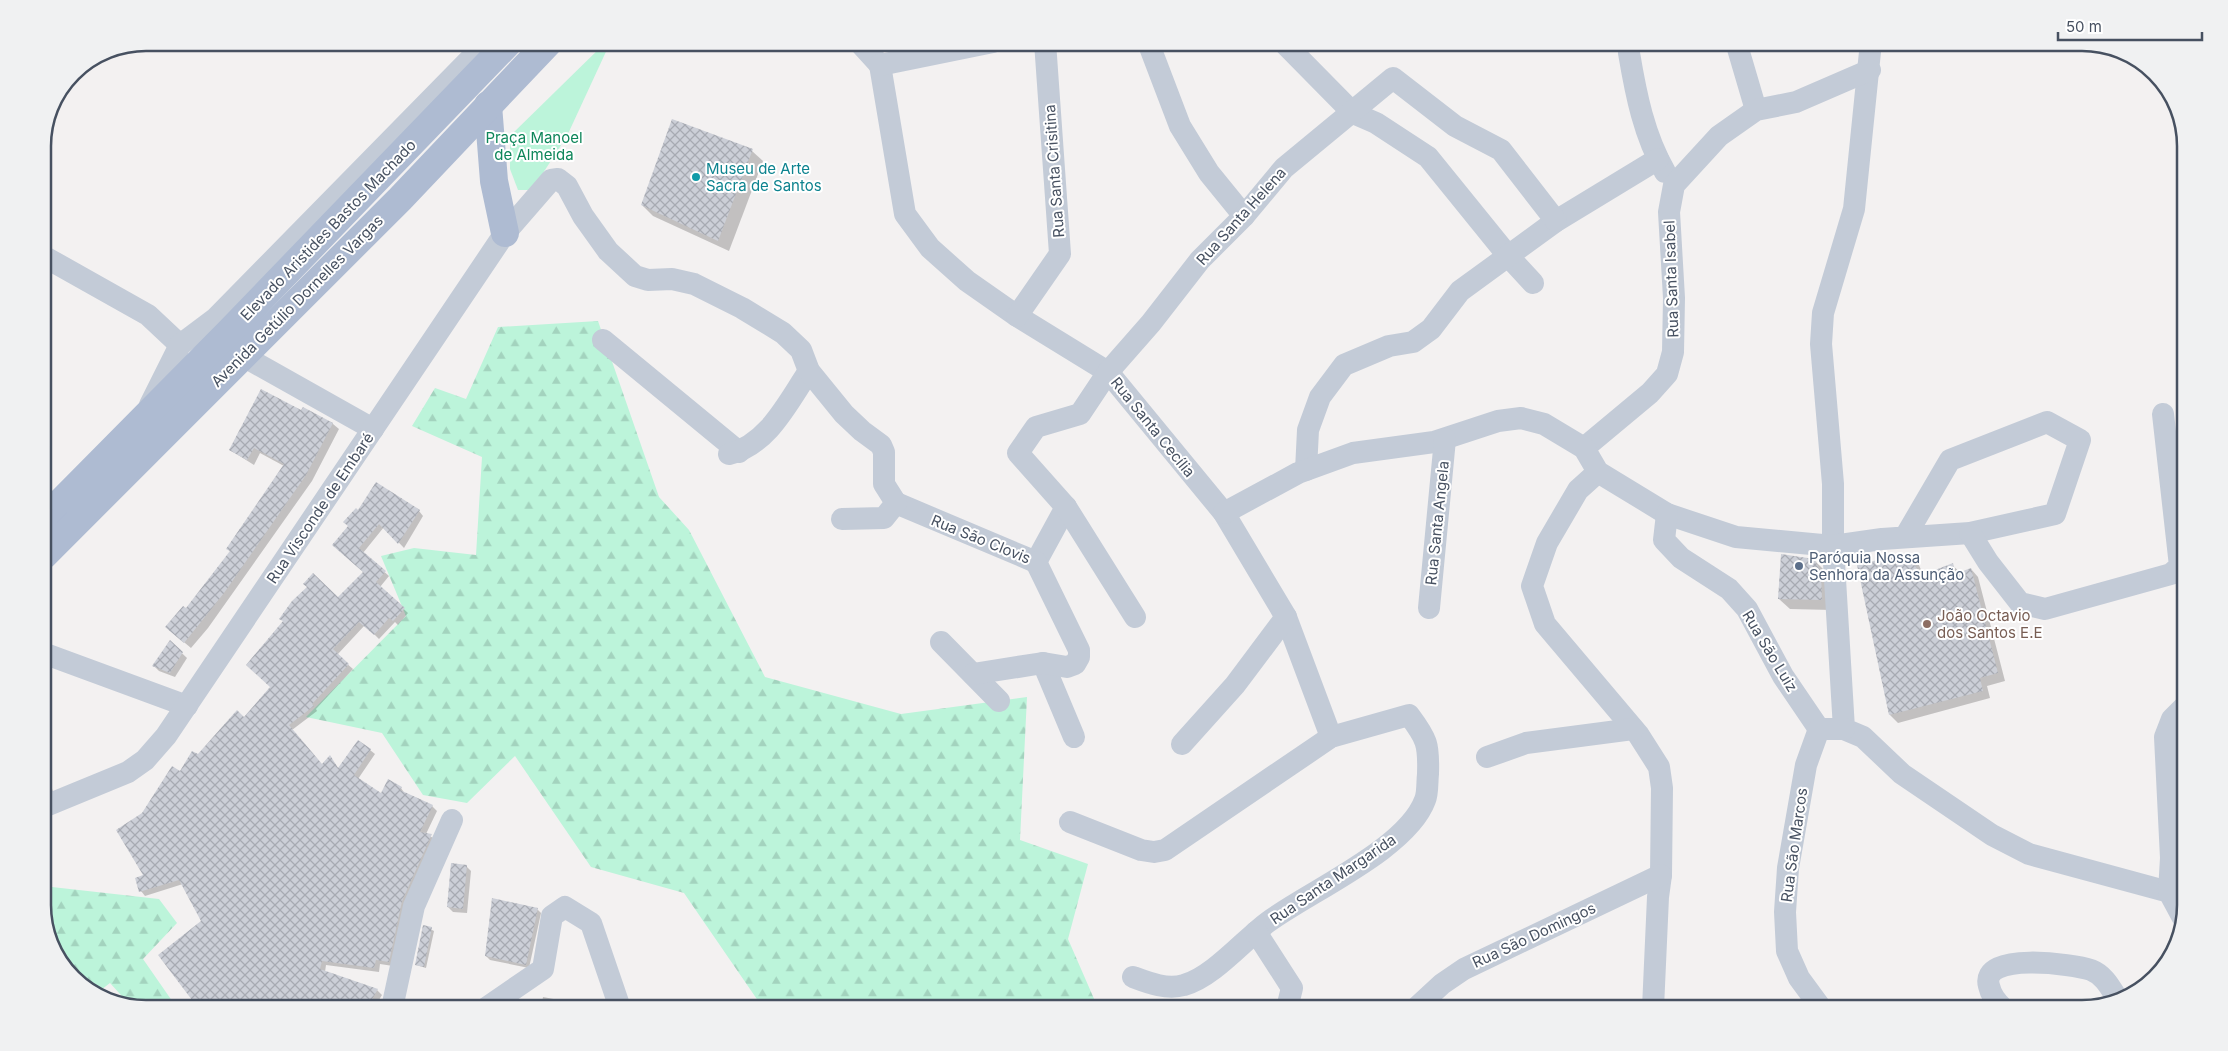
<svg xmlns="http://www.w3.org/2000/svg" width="2228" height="1051" viewBox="0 0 2228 1051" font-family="Inter,sans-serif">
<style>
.forest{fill:url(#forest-firs)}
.park{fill:#bcf4da}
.shadow{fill:#0003}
.building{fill:url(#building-cross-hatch)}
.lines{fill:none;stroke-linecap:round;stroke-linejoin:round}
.minor{stroke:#c3cbd7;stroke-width:22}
.major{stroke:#aebbd2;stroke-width:28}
.culture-dot{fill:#0f9aa8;stroke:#fff;stroke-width:2}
.service-dot{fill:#5c6f8a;stroke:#fff;stroke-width:2}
.education-dot{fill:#8d6e63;stroke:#fff;stroke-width:2}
.labels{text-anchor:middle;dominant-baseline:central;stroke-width:4;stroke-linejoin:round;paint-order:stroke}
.park-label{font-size:15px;fill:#0e865a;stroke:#fff}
.culture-label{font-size:15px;fill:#0d838f;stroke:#fff;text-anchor:start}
.street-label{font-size:15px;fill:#475161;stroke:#fff}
.service-label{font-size:15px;fill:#4e5e75;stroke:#fff;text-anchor:start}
.education-label{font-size:15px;fill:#785e54;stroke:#fff;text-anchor:start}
.rim{fill:none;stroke:#475161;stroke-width:2.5}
</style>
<defs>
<pattern id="forest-firs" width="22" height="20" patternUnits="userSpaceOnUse" patternTransform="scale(1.25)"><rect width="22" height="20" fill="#bcf4da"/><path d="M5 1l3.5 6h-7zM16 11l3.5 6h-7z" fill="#a3d3be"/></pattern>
<pattern id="building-cross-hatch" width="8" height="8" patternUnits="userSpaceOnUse" patternTransform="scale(1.25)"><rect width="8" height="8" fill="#cccfd7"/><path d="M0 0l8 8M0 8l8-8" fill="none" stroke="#a7aab2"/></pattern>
</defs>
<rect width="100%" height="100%" fill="#f3f1f1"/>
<!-- forest -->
<g class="forest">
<polygon points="598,321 659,497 689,530 765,677 901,714 1027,697 1020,840 1088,864 1068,939 1098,1008 763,1008 684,893 591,867 515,756 467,803 423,795 382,733 306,717 406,616 381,556 414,548 476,555 482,457 412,426 435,388 466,399 498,327"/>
<polygon points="43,886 159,899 177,923 143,959 177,1008 146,1008 130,1005 110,983 97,993 60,963 43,912"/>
</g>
<!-- park -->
<polygon class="park" points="605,43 610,43 567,136 532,190 518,190 510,169 510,136"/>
<!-- shadow -->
<g class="shadow">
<polygon points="752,151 763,161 729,251 653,216 642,205"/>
<polygon points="301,412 333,424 339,429 312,481 208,628 191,648 173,633 186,610 231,552 284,466 260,453 254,465 230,450"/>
<polygon points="419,511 423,516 404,548 384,527 363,553 389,576 380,587 408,613 398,625 395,622 379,639 365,625 337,655 353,669 316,709 317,711 292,730 322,766 330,757 339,769 370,750 375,754 358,779 381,795 401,788 405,794 432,806 437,811 426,834 435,839 393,966 380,964 379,972 326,965 325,972 377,990 382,995 374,1008 192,1008 196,1004 203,921 183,884 145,896 141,891 145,876 143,814 180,772 244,718 272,687 338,599 365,572 339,550 359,512"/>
<polygon points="1909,553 1917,561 1924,576 1952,565 1961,573 1971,569 1978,577 2005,681 1987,686 1990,698 1898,723 1890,715 1858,566"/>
<polygon points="1814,560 1825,571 1832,610 1790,609 1779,599"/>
<polygon points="170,642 187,658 175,677 159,671 154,666"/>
<polygon points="43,755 54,796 43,799"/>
<polygon points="466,866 471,871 467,913 453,912 448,907"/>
<polygon points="537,909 541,913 529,968 490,960 486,956"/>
<polygon points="424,926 434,931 426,968 416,965"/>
<polygon points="116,995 122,1004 105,999"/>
<polygon points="543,997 559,1000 564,1005 563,1008 541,1008"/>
</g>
<!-- building -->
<g class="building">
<polygon points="672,119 753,149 718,241 641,205"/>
<polygon points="261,389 301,410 303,407 333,423 306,475 224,593 184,643 165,627 183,606 186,608 230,551 226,549 284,464 254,448 247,460 229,450"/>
<polygon points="376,482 420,510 398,544 379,524 359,548 386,571 376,582 405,608 393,621 389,618 374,635 359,622 333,649 349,664 312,704 314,706 289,725 322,764 330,755 338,768 358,740 371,749 354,775 381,793 388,779 402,787 400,790 433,805 420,832 432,834 402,901 389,962 376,960 374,968 322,961 320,969 378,989 367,1008 198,1008 158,955 201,921 179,880 139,892 135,878 143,875 116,830 142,813 172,766 180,771 192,751 198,754 237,710 244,717 270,687 246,665 283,621 279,619 292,601 307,587 303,584 313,573 338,597 363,572 332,545 348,526 343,522 356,508 358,510"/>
<polygon points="1910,552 1920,576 1953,563 1955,574 1971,568 1998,673 1980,678 1983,691 1889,715 1857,565"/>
<polygon points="1781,554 1814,559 1821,572 1822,600 1778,599"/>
<polygon points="170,640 183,652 170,673 152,666"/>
<polygon points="451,863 467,865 463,909 447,907"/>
<polygon points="492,898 538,908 526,965 485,956"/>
<polygon points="423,925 432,927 424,967 415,965"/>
</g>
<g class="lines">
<!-- minor -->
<g class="minor">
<polyline points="859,42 880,65"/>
<polyline points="1148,42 1180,126 1209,173 1244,216"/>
<polyline points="1283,42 1353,113 1376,123 1428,157 1509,257 1533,283"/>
<polyline points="1736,42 1756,110"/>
<polyline points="1871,42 1854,209 1823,313 1821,344 1833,484 1833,546 1844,729 1863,737 1902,774 1992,835 2029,854 2169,892 2183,918"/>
<path d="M1629,53C1636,95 1644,135 1665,172"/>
<polyline points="880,65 905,214 930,248 967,281 1017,316 1108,372 1224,513 1286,617 1331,737"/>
<polyline points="880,65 993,42"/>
<polyline points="43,256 148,315 180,345"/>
<polyline points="1017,316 1060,254 1045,42"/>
<polyline points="603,340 739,452"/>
<polyline points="243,356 373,429"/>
<polyline points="150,405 180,345 216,318 487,42"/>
<polyline points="1584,448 1650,393 1667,374 1673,352 1674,298 1669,212 1674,185 1719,136 1756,110 1796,102 1870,70"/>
<path d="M729,454C768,445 788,402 809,371"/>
<polyline points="1306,470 1308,430 1320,397 1344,365 1389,346 1413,342 1431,329 1460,291 1556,221 1658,159"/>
<polyline points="1598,472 1578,490 1547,543 1532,586 1545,624 1638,734 1659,767 1662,788 1661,875 1658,897 1653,1008"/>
<polyline points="896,503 1036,562 1066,507"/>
<polyline points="1224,513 1298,473 1353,453 1434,442 1498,421 1521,418 1544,424 1584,448 1598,472 1667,514 1736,537 1833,546 1882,539 1970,533 2055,514 2080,440 2047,422 1950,460 1905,537"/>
<polyline points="1667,514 1664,540 1681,558 1729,589 1747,609 1783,676 1819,729"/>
<polyline points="1970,533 1988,562 2020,603 2045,609 2171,574 2180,566 2163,414"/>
<polyline points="1429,608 1445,439"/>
<polyline points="1135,617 1066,507 1018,453 1036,427 1080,414 1108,372 1151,323 1200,260 1244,216 1284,168 1393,78 1455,126 1501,150 1556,221"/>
<polyline points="941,642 999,701"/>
<polyline points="43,653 187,706"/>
<polyline points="1043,663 1074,737"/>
<polyline points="973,674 1043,663 1067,667 1075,664 1079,657 1079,650 1036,562"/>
<polyline points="1182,744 1235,685 1286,617"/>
<polyline points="1487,757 1526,743 1633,729"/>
<polyline points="43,807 128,772 145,760 166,736 505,233 551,180 558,179 567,186 583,216 608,251 635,276 648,280 672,279 694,284 742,308 783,333 801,350 809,371 844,414 862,431 881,445 884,452 884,484 896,503 884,518 842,519"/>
<path d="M1070,822L1141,850L1154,852L1165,850L1331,737L1409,715C1427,739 1429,744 1428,774C1427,782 1428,793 1425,800C1407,849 1310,891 1268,922C1245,939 1212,978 1184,985C1167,990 1149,983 1133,977"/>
<polyline points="2169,892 2171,858 2165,737 2172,719 2185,706"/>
<polyline points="1256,932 1292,988 1287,1008"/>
<polyline points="392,1008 414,906 452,820"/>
<polyline points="486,1008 543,969 552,916 565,907 591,923 620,1008"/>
<polyline points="1416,1008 1442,984 1464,969 1661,875"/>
<polyline points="1821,1008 1799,978 1787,951 1785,912 1788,868 1806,765 1819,729 1844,729"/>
<path d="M2003,1008C1996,1002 1991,995 1989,986C1979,951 2074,964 2091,970C2104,975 2110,987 2117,998"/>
</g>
<!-- major -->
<g class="major">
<polyline points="488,105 494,181 505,233"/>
<polyline points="43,520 229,332 509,42"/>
<polyline points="43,556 400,199 549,42"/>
</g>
</g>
<!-- markers -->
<circle class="culture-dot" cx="696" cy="177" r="5"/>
<circle class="service-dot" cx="1799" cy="566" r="5"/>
<circle class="education-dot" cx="1927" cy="624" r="5"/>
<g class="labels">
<!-- park labels -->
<g class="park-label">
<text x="534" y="137">Praça Manoel<tspan x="534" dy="17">de Almeida</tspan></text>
</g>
<!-- culture labels -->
<g class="culture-label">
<text x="706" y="168">Museu de Arte<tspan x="706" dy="17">Sacra de Santos</tspan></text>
</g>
<!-- street labels -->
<g class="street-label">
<text transform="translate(1054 171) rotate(-94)">Rua Santa Crisitina</text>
<text transform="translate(1241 216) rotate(-48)">Rua Santa Helena</text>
<text transform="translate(328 230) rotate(-46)">Elevado Aristides Bastos Machado</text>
<text transform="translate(1671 279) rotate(-92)">Rua Santa Isabel</text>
<text transform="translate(297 301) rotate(-45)">Avenida Getúlio Dornelles Vargas</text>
<text transform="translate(1153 427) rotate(51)">Rua Santa Cecília</text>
<text transform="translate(320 508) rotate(-56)">Rua Visconde de Embaré</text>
<text transform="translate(1437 523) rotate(-84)">Rua Santa Angela</text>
<text transform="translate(981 539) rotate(22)">Rua São Clovis</text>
<text transform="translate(1770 651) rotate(59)">Rua São Luiz</text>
<text transform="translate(1794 845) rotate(-82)">Rua São Marcos</text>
<text transform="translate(1333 879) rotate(-34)">Rua Santa Margarida</text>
<text transform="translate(1534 935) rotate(-25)">Rua São Domingos</text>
</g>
<!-- service labels -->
<g class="service-label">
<text x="1809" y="557">Paróquia Nossa<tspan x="1809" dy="17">Senhora da Assunção</tspan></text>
</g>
<!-- education labels -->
<g class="education-label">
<text x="1937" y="615">João Octavio<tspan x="1937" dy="17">dos Santos E.E</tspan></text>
</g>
</g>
<!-- crop -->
<path d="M0 0H2228V1051H0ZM146 51H2082A95 95 0 0 1 2177 146V905A95 95 0 0 1 2082 1000H146A95 95 0 0 1 51 905V146A95 95 0 0 1 146 51Z" fill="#f0f1f2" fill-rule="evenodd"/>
<path class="rim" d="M146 51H2082A95 95 0 0 1 2177 146V905A95 95 0 0 1 2082 1000H146A95 95 0 0 1 51 905V146A95 95 0 0 1 146 51Z"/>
<!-- scale -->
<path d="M2058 32v8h144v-8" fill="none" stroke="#475161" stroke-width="2.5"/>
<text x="2066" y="32" font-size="15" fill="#475161" stroke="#ffffff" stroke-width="4" paint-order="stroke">50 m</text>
</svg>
